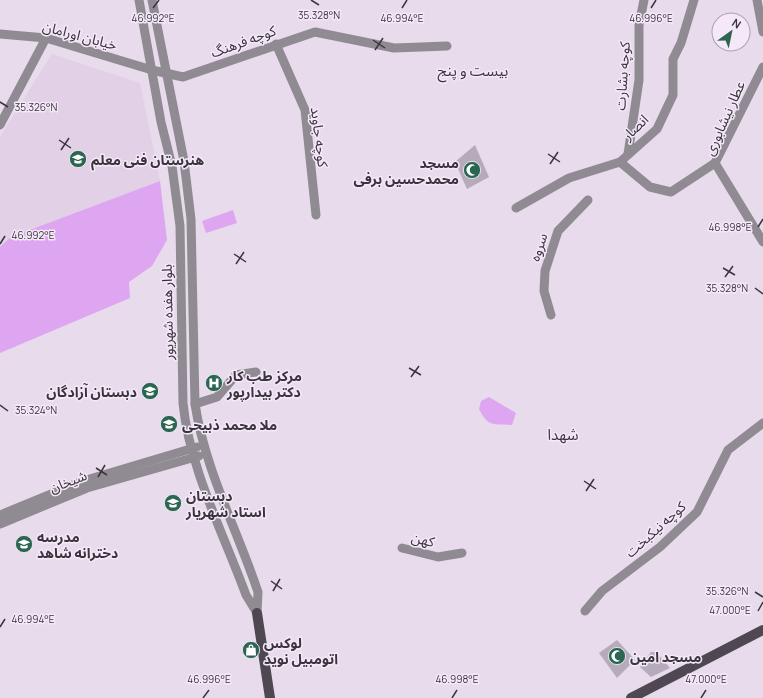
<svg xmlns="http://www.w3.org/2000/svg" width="763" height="698" viewBox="0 0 763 698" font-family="Manrope,'Noto Sans Arabic',sans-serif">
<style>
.built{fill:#e1d0e6}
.green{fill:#dea5f1}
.building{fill:#b6abba}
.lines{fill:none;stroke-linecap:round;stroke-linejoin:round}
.minor{stroke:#908b92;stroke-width:9}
.major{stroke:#4f4752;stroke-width:10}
.ticks{fill:none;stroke:#39353b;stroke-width:1.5}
.labels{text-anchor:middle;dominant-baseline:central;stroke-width:3;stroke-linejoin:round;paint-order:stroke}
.street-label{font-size:14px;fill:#39353b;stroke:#f5e9f9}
.poi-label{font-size:14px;font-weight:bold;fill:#39353b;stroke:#f5e9f9;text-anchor:start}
.neighbourhood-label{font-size:15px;fill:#3e3542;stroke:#f5e9f9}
.ticks-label{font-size:10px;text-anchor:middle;fill:#39353b;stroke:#f5e9f9;stroke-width:3;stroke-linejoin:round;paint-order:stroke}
</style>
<rect width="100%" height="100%" fill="#e8dcec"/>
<!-- built -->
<polygon class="built" points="52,54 140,83 160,181 11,237 0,247 0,137"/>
<!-- green -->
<g class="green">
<polygon points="160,181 167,240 152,266 129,282 130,298 0,353 0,247 11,237"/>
<polygon points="233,210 237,223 206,233 202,221"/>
<path d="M489,397L516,413L512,425C493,424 488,427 479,409L481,401Z"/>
</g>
<!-- building -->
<g class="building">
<polygon points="475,145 489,177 467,189 455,162"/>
<polygon points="617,640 635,660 617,678 599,653"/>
<polygon points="651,652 656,652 670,668 651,677 640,667"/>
</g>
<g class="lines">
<!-- minor -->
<g class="minor">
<path d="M139,0L161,122L172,166L180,226L183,403C189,467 224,535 246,595L257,613"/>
<path d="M152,0L184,161L191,219L195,404C205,470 237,529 258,592L257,613"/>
<polyline points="757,0 763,32"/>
<polyline points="0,34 46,38 152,70 183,77 315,32 394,48 447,46"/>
<polyline points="276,44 305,110 316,215"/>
<polyline points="763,67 715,163 763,242"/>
<polyline points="0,125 46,38"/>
<polyline points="628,154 639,80 639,25 644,0"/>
<polyline points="620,162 650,187 671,192 715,163"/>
<polyline points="516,208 569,178 620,162 657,129 673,95 673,59 681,43 694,0"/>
<polyline points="551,315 544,291 545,271 558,231 588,200"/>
<polyline points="195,404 217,397 236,375 256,372"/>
<polyline points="0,515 83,481 197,447"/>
<polyline points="0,524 87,488 199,456"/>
<polyline points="402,548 438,557 462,553"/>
<polyline points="585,611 602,591 660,547 697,512 728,450 763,423"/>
</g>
<!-- major -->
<g class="major">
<polyline points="257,613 270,698"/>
<polyline points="631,698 763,630"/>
</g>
</g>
<!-- ticks -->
<path class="ticks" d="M311,0L319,5M153,8L159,0M402,8L407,0M651,8L656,0M373,40L385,48M375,50L383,38M0,102L8,107M59,140L71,148M61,150L69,138M548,154L560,162M550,164L558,152M758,227L763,219M0,244L5,236M234,254L246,262M236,264L244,252M723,268L735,275M725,277L733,266M755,288L763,294M409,368L421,375M411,377L419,366M0,405L8,411M96,468L107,475M98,477L105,465M584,481L596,489M586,491L594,479M271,581L282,589M273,591L280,579M755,592L763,597M758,611L763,602M0,627L5,619M203,698L209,690M452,698L457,690M701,698L706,690"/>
<!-- icons -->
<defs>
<symbol id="school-disc" viewBox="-11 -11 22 22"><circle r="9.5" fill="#2a6650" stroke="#f5e9f9"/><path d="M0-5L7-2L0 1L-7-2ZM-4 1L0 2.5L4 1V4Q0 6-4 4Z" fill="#fff"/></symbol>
<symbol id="mosque-disc" viewBox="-11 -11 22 22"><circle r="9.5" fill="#2a6650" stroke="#f5e9f9"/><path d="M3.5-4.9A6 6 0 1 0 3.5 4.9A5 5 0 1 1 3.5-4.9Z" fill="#fff"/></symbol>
<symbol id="hospital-disc" viewBox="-11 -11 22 22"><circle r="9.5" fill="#2a6650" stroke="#f5e9f9"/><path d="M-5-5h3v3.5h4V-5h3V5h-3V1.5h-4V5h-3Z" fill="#fff"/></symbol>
<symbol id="shop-disc" viewBox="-11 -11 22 22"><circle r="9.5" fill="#2a6650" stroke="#f5e9f9"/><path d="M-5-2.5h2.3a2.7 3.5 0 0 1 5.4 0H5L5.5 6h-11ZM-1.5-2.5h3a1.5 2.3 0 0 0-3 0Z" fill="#fff"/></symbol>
</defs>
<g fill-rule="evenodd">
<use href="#school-disc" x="68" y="149" width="20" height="20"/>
<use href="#mosque-disc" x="462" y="160" width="20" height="20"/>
<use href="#hospital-disc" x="204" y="373" width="20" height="20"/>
<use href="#school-disc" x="140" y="381" width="20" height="20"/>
<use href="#school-disc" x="159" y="414" width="20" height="20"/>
<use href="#school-disc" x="163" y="493" width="20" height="20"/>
<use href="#school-disc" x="14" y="534" width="20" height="20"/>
<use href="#shop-disc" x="241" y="640" width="20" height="20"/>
<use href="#mosque-disc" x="607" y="646" width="20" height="20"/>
</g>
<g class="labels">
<!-- street labels -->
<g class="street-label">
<text transform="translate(80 35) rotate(15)">خیابان اورامان</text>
<text transform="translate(243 41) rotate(-20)">کوچه فرهنگ</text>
<text transform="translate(622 76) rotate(-86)">کوچه بشارت</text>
<text transform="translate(724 118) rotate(-66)">عطار نیشابوری</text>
<text transform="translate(635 127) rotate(-44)">انصار</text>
<text transform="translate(320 137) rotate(83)">کوچه جاوید</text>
<text transform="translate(538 247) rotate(-72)">سروه</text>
<text transform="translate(167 312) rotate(-91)">بلوار هفده شهریور</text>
<text transform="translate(68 481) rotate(-21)">شیخان</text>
<text transform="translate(655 529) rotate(-42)">کوچه نیکبخت</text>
<text transform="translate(423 539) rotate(13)">کهن</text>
</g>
<!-- poi labels -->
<g class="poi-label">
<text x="91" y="159">هنرستان فنی معلم</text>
<text x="459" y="162" text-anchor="end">مسجد<tspan x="459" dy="16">محمدحسین برفی</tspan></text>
<text x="227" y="375">مرکز طب کار<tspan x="227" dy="16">دکتر بیدارپور</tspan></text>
<text x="137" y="391" text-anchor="end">دبستان آزادگان</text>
<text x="182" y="424">ملا محمد ذبیحی</text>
<text x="186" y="495">دبستان<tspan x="186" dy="16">استاد شهریار</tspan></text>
<text x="37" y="536">مدرسه<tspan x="37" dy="16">دخترانه شاهد</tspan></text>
<text x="264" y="642">لوکس<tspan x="264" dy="16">اتومبیل نوید</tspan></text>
<text x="630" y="656">مسجد امین</text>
</g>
<!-- neighbourhood labels -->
<g class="neighbourhood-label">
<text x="473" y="70">بیست و پنج</text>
<text x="563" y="434">شهدا</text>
</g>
</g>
<g class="ticks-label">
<text x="319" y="19">35.328°N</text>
<text x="651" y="22">46.996°E</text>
<text x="153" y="22">46.992°E</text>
<text x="402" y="22">46.994°E</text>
<text x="36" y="111">35.326°N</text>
<text x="730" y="231">46.998°E</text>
<text x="33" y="239">46.992°E</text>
<text x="727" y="292">35.328°N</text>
<text x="36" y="414">35.324°N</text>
<text x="727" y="595">35.326°N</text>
<text x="730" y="614">47.000°E</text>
<text x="33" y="623">46.994°E</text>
<text x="209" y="683">46.996°E</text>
<text x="457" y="683">46.998°E</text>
<text x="706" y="683">47.000°E</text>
</g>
<!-- north arrow -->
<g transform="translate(731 32) rotate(33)"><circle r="19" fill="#f5e9f9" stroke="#aaa1ad"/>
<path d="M0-3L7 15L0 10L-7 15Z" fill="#2a6650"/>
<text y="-6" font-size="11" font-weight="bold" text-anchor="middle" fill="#39353b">N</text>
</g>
</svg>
